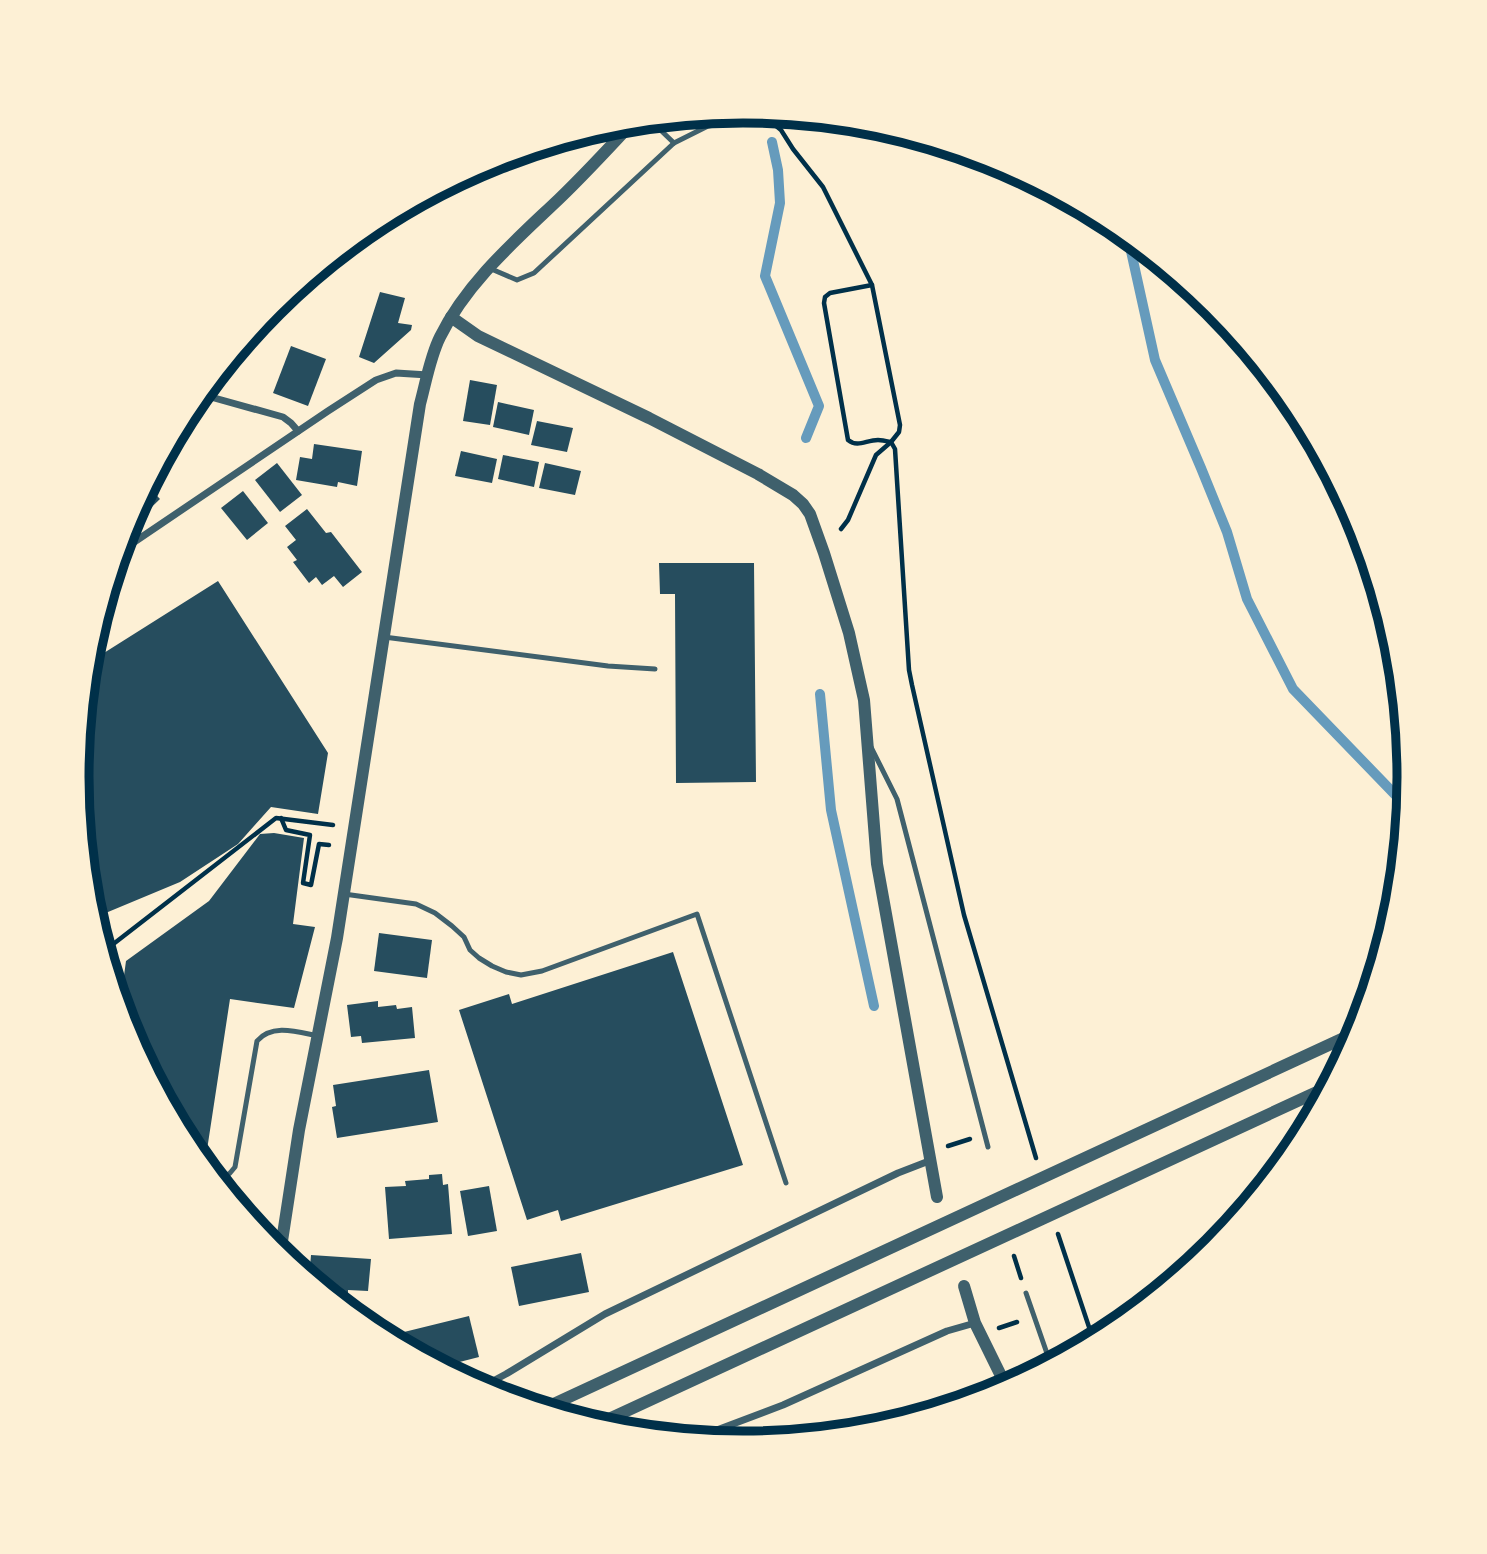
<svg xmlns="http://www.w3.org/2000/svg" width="1487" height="1554" viewBox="0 0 1487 1554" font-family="'Nunito Sans',sans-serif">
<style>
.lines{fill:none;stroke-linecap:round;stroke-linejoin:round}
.stream{stroke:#669bbc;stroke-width:10}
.building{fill:#264d5e}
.path{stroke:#003049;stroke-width:4.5}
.service{stroke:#3f606c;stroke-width:5}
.minor{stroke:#3f606c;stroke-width:7}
.tertiary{stroke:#3f606c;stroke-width:12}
.rim{fill:none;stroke:#003049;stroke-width:9}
</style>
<rect width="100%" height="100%" fill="#fdf0d5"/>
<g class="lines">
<!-- stream -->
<g class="stream">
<polyline points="806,120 822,118"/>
<polyline points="772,142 778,170 780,203 765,276 819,406 806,438"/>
<polyline points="1127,233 1155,360 1201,468 1227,532 1247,599 1293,689 1407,807"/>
<polyline points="820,694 831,810 874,1006"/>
</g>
</g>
<!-- building -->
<g class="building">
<polygon points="380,292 405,298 398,323 412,325 411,330 374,363 359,357"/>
<polygon points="291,346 326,359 308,406 273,393"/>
<polygon points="470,380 497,385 490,425 463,421"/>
<polygon points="498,402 534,410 529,435 493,427"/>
<polygon points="537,421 573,428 567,452 531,445"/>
<polygon points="314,444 362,451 357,486 338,482 337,487 296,480 300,457 312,459"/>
<polygon points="461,451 497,459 492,483 455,476"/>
<polygon points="503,455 539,462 534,487 498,479"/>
<polygon points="277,463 302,495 280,512 255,480"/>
<polygon points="545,463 581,471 575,495 539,488"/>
<polygon points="147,485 160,499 129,529 127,526 128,522"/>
<polygon points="243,491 268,523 247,540 221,508"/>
<polygon points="307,509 326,533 331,532 362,572 343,587 334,576 322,585 316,577 309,583 293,562 297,560 287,547 296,540 285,526"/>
<polygon points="659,563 754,563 756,782 676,783 675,594 660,594"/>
<polygon points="218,581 328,753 318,814 271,807 238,844 180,882 96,917 101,924 96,927 90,907 77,777 88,663"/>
<polygon points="274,833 304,838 293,924 315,927 294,1008 230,999 205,1163 203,1164 189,1147 128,1032 120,1005 126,961 209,901 260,834"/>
<polygon points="379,933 432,940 427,978 374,971"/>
<polygon points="673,952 743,1165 561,1221 558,1210 527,1220 459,1010 509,994 512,1004"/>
<polygon points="378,1001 378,1007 396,1005 397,1009 412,1007 415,1038 362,1043 361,1036 351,1037 347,1005"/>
<polygon points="429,1070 438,1122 337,1138 332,1107 336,1106 333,1085"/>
<polygon points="442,1174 443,1185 448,1184 452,1234 389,1239 385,1187 406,1186 405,1181 429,1179 429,1175"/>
<polygon points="489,1186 497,1231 468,1236 460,1191"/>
<polygon points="581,1253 589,1292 519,1306 511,1267"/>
<polygon points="311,1255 371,1259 368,1291 348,1290 348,1295 327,1293 309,1279"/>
<polygon points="469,1316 479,1357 440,1367 409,1350 404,1332"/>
</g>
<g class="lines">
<!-- path -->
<g class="path">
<polyline points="770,121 781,130 793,149 823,187 872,285 900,425 899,432 891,442 876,455 848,520 841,529"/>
<path d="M872,285L830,293L825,297L824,303L848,440C858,448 866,440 878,440C882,440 886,441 890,442"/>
<polyline points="891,442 895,449 909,670 912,685 964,915 1036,1158"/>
<polyline points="281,818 286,830 310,835 303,883 311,885 319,844 329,845"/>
<polyline points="103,952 276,818 333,825"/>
<polyline points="948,1146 970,1139"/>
<polyline points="1058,1234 1094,1342"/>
<polyline points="1014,1256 1021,1278"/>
<polyline points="999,1328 1017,1322"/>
<polyline points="1063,1346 1092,1336"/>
</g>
<!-- service -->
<g class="service">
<polyline points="650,120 674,143"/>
<polyline points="489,268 517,280 534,273 674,143 708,126 755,117"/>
<polyline points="384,637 608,666 655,669"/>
<polyline points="871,747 897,799 988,1147"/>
<polyline points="344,894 416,904 435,913 452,926 464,937 470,950 479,958 492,966 506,972 521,975 542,971 697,914 786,1183"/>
<path d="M218,1182L230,1173L235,1167L257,1041C272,1023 298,1032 318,1036"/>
<polyline points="260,1233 282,1238"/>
<polyline points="1026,1293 1051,1365"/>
</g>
<!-- minor -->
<g class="minor">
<polyline points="610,124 620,137"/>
<polyline points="200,394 283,417 291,423 298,431"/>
<polyline points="118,553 328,411 376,380 396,373 428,375"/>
<polyline points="480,1388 506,1374 605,1314 898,1173 929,1161"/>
<polyline points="693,1439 783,1405 947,1331 975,1323"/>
</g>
<!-- tertiary -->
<g class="tertiary">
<polyline points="451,317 478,336 649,418 758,474 793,495 803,504 810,514 824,553 849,633 864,700 877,864 937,1197"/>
<path d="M280,1254L299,1130L337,938L420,404C426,382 430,357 440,337C467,282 516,240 559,199C585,174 610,147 634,121"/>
<polyline points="964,1286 975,1323 1007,1388"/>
<polyline points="543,1409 1359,1031"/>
<polyline points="596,1425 1330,1086"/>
</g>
</g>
<!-- crop -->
<path d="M0 0H1487V1554H0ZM89 777a654 654 0 1 1 1308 0a654 654 0 1 1-1308 0Z" fill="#fdf0d5" fill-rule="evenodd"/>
<path class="rim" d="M89 777a654 654 0 1 1 1308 0a654 654 0 1 1-1308 0Z"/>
</svg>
